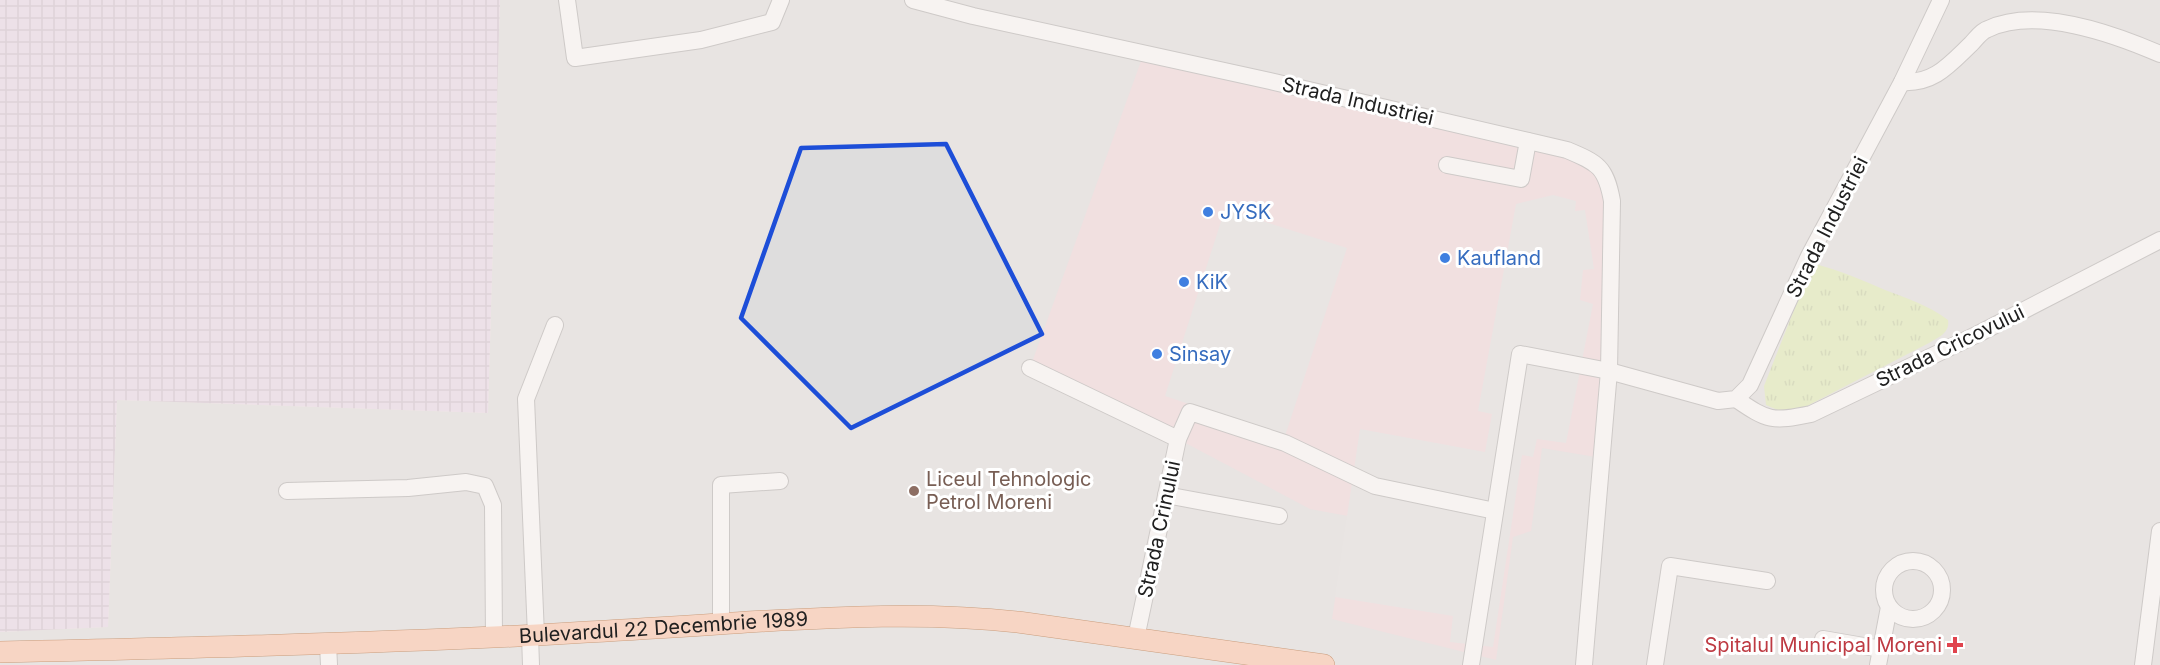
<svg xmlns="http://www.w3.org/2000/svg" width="2160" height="665" viewBox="0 0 2160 665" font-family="Inter,sans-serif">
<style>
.residential{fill:#dedddd}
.commercial{fill:#f2d4da}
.industrial{fill:url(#industrial-grid)}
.grass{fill:url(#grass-tufts)}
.parking{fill:#e0e0e0}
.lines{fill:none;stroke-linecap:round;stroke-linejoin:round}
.minor-casing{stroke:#a4a4a4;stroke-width:18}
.major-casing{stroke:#9b4300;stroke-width:22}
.minor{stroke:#fff;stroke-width:16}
.major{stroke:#ffbd9c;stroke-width:21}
.marked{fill:none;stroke:#1d4ed8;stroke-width:4.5;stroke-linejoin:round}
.shop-dot{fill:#3f7fe0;stroke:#fff;stroke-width:2}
.education-dot{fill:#8d6e63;stroke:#fff;stroke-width:2}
.health-dot{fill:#e0444e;stroke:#fff;stroke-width:2}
.labels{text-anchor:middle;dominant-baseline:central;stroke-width:6;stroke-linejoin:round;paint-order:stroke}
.street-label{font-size:20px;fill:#202020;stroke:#fff}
.shop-label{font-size:20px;fill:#366cbe;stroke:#fff;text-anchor:start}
.education-label{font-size:20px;fill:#785e54;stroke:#fff;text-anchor:start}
.health-label{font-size:20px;fill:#be3a42;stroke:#fff;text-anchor:end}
</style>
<defs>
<pattern id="industrial-grid" width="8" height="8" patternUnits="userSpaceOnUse" patternTransform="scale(1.5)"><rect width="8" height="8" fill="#e9d7ea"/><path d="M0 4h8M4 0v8" fill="none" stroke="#c8b8c8"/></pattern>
<pattern id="grass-tufts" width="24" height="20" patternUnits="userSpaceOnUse" patternTransform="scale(1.5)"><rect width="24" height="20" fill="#dbeda9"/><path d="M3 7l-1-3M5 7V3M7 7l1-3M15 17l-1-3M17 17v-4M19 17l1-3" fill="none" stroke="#bccb91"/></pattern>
</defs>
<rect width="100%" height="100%" fill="#f1eae6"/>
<!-- residential -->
<polygon class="residential" points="500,0 2160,0 2160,665 0,665 0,632 108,627 117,400 488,413"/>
<!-- commercial -->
<polygon class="commercial" points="1144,53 1567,150 1608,181 1602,458 1542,448 1531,531 1513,537 1496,660 1332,619 1348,516 1310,509 1178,439 1030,368"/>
<!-- industrial -->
<polygon class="industrial" points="0,0 500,0 488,413 117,400 108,627 0,632"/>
<!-- grass -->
<path class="grass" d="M1815,264C1839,270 1862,280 1885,290C1906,298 1930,306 1948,320C1950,333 1939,337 1929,343L1805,407L1780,411L1766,405L1764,386L1809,272Z"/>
<!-- parking -->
<g class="parking">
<polygon points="1553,195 1576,201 1575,211 1585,210 1594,269 1583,270 1580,300 1593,304 1566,443 1537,439 1533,457 1522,455 1493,647 1450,642 1453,616 1335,597 1360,429 1485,452 1492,414 1478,411 1516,204"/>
<polygon points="1225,209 1347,248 1285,436 1165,396"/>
</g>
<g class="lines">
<defs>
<g id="minor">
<polyline points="567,0 575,58 701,40 772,22 781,0"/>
<path d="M913,0L973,16L1270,81L1567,150C1598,163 1606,167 1612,201L1609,371L1584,665"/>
<path d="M1902,82C1934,84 1949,65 1971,44C1976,39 1981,31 1988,29C2036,6 2114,34 2160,54"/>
<polyline points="1447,165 1521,179 1528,141"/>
<polyline points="1030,368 1178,439"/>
<path d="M1736,399C1768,421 1772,422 1811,414L1978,334L2160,240"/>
<polyline points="287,491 408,488 466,482 485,486 493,505 494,637"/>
<polyline points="1166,495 1279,516"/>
<circle cx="1913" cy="590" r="29"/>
<polyline points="721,624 721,485 780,481"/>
<polyline points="530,635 531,665"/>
<polyline points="536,635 526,399 555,325"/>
<polyline points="1136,638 1178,439 1190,412 1285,443 1375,486 1495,511"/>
<polyline points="1823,639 1881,649"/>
<polyline points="328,644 329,665"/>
<polyline points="1471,665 1520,354 1609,371 1718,401 1736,399 1750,385 1809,256 1902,82 1941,0"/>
<polyline points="1655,665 1670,566 1767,581"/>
<polyline points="1878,665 1889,607"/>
<polyline points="2143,665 2160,531"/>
</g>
<g id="major">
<path id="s1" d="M0,652C179,648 358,644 537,635C607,631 677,627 747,622C837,617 927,612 1018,622L1324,665"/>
</g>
</defs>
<!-- minor casing -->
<use href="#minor" class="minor-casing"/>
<!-- major casing -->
<use href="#major" class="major-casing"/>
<!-- minor -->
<use href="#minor" class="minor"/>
<!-- major -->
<use href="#major" class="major"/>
</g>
<!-- marked area -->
<path d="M0 0H2160V665H0ZM946,144L1042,334L851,428L741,318L801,148Z" fill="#f1eae6" fill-opacity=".55" fill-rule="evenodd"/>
<path class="marked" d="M946,144L1042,334L851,428L741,318L801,148Z"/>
<!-- markers -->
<g class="shop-dot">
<circle cx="1208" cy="212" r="6"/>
<circle cx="1445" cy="258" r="6"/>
<circle cx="1184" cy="282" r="6"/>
<circle cx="1157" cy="354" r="6"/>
</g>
<circle class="education-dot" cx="914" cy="491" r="6"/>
<path class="health-dot" d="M1952 636h6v6h6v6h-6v6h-6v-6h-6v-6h6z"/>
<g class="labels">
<!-- street labels -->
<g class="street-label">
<text transform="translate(1358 101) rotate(13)">Strada Industriei</text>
<text transform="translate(1827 227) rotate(-63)">Strada Industriei</text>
<text transform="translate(1950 346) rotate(-26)">Strada Cricovului</text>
<text transform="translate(1159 529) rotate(-78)">Strada Crinului</text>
<text stroke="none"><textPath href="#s1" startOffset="664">Bulevardul 22 Decembrie 1989</textPath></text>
</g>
<!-- shop labels -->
<g class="shop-label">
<text x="1220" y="212">JYSK</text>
<text x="1457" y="258">Kaufland</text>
<text x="1196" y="282">KiK</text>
<text x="1169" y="354">Sinsay</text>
</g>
<!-- education labels -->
<g class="education-label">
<text x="926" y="479">Liceul Tehnologic<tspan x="926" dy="23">Petrol Moreni</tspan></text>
</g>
<!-- health labels -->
<g class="health-label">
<text x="1942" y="645">Spitalul Municipal Moreni</text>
</g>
</g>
</svg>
